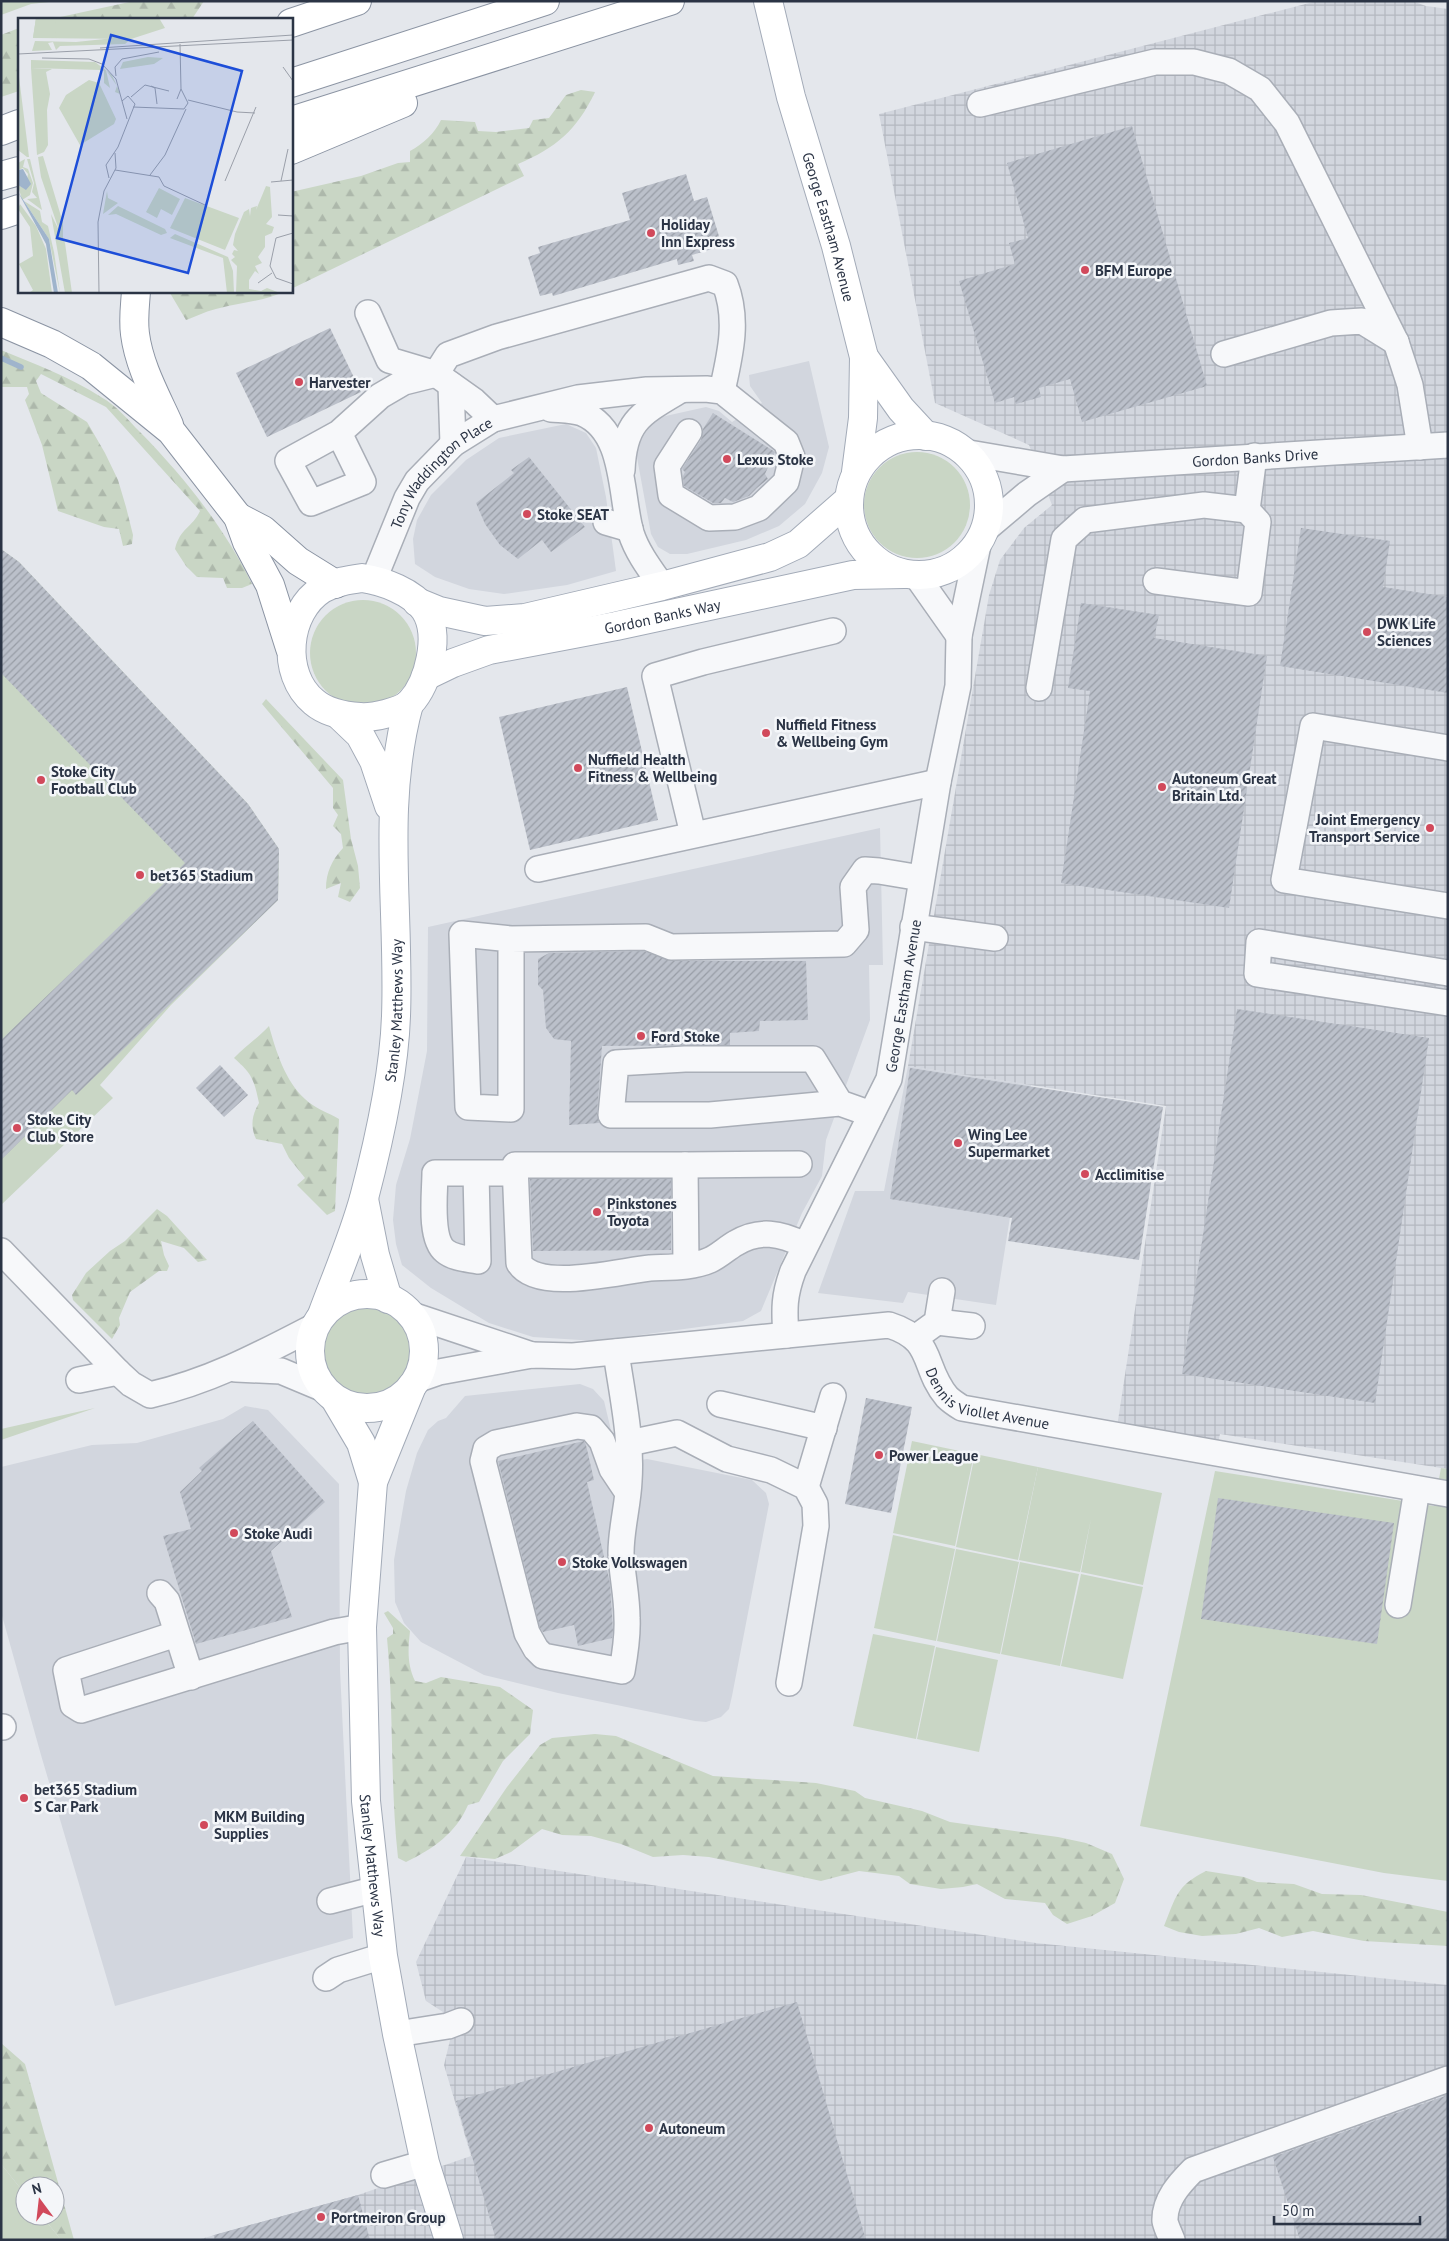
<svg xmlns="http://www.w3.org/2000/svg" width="1449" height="2241" viewBox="0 0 1449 2241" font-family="'PT Sans',sans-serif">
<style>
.built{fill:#d2d6de}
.industrial{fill:url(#industrial-grid)}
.green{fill:#c9d6c5}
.forest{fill:url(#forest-firs)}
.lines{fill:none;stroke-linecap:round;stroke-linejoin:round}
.stream{stroke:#9fb4cc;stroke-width:5.5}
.building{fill:url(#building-hatch)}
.minor-casing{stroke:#a9aeb7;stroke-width:28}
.major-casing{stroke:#a3abb8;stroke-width:30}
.highway-casing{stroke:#8b94a3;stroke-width:30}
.minor{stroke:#f7f8fa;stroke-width:25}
.major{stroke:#fff;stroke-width:28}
.highway{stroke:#fff;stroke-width:28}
.poi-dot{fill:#d1495b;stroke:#f4f6f9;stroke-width:2}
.labels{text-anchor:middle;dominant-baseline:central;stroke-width:5;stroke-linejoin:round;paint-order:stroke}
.poi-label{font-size:15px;font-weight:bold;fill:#2b3445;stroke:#f4f6f9;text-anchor:start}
.street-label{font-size:15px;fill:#2b3445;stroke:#f4f6f9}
.inset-road{fill:none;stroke:#9a9fa9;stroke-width:1}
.view{fill:#1d4ed8;fill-opacity:0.15;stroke:#1d4ed8;stroke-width:2.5}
.inset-edge{fill:none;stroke:#2b3445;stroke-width:2.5}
</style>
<defs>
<pattern id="industrial-grid" width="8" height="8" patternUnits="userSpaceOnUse" patternTransform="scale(1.25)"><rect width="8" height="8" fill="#d2d6de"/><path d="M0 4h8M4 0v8" fill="none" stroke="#b4b8c0"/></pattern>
<pattern id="forest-firs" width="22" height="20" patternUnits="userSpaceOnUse" patternTransform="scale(1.25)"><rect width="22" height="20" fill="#c9d6c5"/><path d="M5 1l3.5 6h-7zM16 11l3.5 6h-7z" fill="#adb8ab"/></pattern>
<pattern id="building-hatch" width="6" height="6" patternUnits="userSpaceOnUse" patternTransform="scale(1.25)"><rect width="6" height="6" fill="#bbc0ca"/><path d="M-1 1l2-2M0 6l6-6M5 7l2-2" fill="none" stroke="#989da6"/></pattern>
</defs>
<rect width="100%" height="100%" fill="#e4e7ec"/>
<!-- built -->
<g class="built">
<polygon points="809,361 829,447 822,473 805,504 779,526 746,540 687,554 670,554 658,547 651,534 636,452 638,440 650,423 661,417 706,407 719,411 732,422 762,403 750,386 749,375"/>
<polygon points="566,424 586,433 596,448 606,497 616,571 567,585 504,594 469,589 435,577 415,564 413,539 417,520 431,495 466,460 499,438"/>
<polygon points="880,828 883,965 869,965 870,1020 826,1140 822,1176 802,1213 761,1311 743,1321 596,1341 533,1337 489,1323 431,1288 402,1265 396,1244 393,1220 396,1185 410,1139 427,1051 428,927"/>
<polygon points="908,1066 1031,1085 996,1305 908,1292 903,1303 818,1293 855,1191 884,1191"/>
<polygon points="580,1384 593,1389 604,1401 619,1464 647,1459 752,1480 766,1493 769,1504 732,1696 729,1709 721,1717 706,1722 695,1721 558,1693 484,1675 421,1642 404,1623 395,1602 394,1560 406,1491 417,1453 428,1430 438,1421 446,1418 465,1396"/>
<polygon points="245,1406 268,1410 339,1484 340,1670 353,1938 115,2006 41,1755 1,1612 1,1467 92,1445 137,1443 223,1419"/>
</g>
<!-- industrial -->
<g class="industrial">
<polygon points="1317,1 1412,1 1426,6 1448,9 1448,1469 1220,1434 1217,1448 1117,1427 1166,1106 908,1066 989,595 1000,560 1024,528 1052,505 1029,445 935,403 879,114"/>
<polygon points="466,1857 1036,1943 1448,1985 1448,2240 197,2240 358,2195 471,2156 444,2065 450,2040 448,2026 443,2012 426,2001 416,1962"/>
</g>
<!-- green -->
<g class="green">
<polygon points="1,1 58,1 31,4 1,15"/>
<circle cx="917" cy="505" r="53"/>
<polygon points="1,549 19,562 248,804 279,849 278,900 171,1005 100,1085 113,1098 1,1205"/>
<circle cx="363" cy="653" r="53"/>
<circle cx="367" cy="1349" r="45"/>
<polygon points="95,1408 1,1440 1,1429"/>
<polygon points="912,1441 974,1454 955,1546 893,1533"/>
<polygon points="975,1454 1038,1467 1018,1560 956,1547"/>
<polygon points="1038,1467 1162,1493 1143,1585 1081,1572 1091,1519 1080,1572 1019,1560"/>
<polygon points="1441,1468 1448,1469 1448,1881 1384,1873 1140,1826 1215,1471 1434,1506"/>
<polygon points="893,1535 955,1549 936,1641 874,1628"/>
<polygon points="956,1549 1019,1562 1000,1654 937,1641"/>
<polygon points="1020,1562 1079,1574 1060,1666 1001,1654"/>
<polygon points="1081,1574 1143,1587 1123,1679 1061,1666"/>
<polygon points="873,1634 935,1646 916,1739 853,1726"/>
<polygon points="936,1647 998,1660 979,1752 917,1739"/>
<polygon points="1,2164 25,2194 25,2216 42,2216 61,2240 1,2240"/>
</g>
<!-- forest -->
<g class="forest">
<polygon points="134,1 204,1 192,19 51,19"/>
<polygon points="19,28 19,91 1,97 1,35"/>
<path d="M581,90L595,92C577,130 556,148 518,164L524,176L291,289V192L361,176L398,163L410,162V151C423,144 435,133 441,120L475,122L478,131L496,132L529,128L533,120L549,118L566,95Z"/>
<path d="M171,291H286C265,301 243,302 220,308C209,310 197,316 186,320L170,293Z"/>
<path d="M1,350C35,364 70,377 101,397C117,406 127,419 140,432C185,478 224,527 252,584L242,588H227L223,578L197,577L186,566L175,549C180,528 192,528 200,511L106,407L41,374L36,381L41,393L87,422L105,453L118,480L126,507L133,535L132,544L123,546L119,529L104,527L58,511L42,445L25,400L29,394L27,387H1Z"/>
<path d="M266,699L343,780L351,839L358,866L360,888L350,902L338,897L341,883L326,889C326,872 332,860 343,848L341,834L333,826L338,815L333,808V788L262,704Z"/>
<path d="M269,1026C276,1051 285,1081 305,1099C314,1108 329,1113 339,1119L335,1211L327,1215L297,1185L305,1178L289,1158L282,1144L256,1139C250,1126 252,1115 259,1103C254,1079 252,1074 234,1058C245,1046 258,1038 269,1026Z"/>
<polygon points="157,1209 167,1216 207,1260 198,1262 184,1248 161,1241 164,1255 169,1266 167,1271 159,1271 130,1292 119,1318 120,1325 112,1339 73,1300 72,1295 86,1273 110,1251 125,1241"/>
<path d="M388,1611L410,1631C408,1650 407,1664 415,1681L426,1683L441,1677L500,1687L533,1710L530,1734L503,1761L479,1802L468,1805C456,1833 433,1849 406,1862L398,1858C390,1785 394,1711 387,1638L393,1634V1628L384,1613Z"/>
<polygon points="595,1734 616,1736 713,1776 816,1783 855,1791 865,1798 922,1811 950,1822 1058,1837 1086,1843 1112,1854 1124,1879 1115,1903 1092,1916 1067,1924 1053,1915 1045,1903 1005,1899 977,1884 963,1887 941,1889 910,1884 899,1876 859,1871 821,1881 709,1857 683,1855 653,1857 621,1844 591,1836 562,1835 542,1829 511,1852 495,1859 460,1856 507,1787 540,1745 552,1738"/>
<path d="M1206,1871L1244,1877L1257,1882L1294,1884L1322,1894L1361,1895L1448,1912V1946L1364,1941L1313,1931L1282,1937L1259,1928L1236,1934L1202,1936L1179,1932L1164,1926C1176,1897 1176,1886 1206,1871Z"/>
<polygon points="1,2043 25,2064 74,2240 61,2240 42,2216 55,2216 55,2186 25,2186 25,2194 1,2164"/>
</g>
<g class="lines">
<!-- stream -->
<polyline class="stream" points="1,358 21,367"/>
</g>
<!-- building -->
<g class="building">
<polygon points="1132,126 1207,386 1082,422 1070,379 1039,388 1041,397 1016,404 1014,397 995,403 959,281 1015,264 1009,243 1028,238 1007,163"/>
<polygon points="686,174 694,201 707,197 722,246 692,255 694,261 678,265 677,259 553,296 552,293 540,296 528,257 540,253 538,247 630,220 622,193"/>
<polygon points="330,328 361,392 267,437 236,373"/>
<polygon points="713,413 775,452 765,474 768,479 757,488 749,496 733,502 725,498 721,503 713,503 684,486 683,476 685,472 682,469 701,440 703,429"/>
<polygon points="529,457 585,527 551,552 542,540 518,559 500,545 485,524 476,503 514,473 511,470"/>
<polygon points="1301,528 1390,541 1383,587 1448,597 1448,693 1280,666"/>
<polygon points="1,549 19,562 248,804 279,849 278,900 76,1095 72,1090 1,1160 1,1040 185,863 1,673"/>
<polygon points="1081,603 1159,615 1154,638 1267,656 1229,908 1061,883 1090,691 1068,688"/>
<polygon points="627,687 658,820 530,850 499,717"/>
<polygon points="643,951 671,961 806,961 808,1020 760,1021 759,1031 730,1033 730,1045 602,1046 597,1114 599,1123 569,1125 571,1041 554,1039 546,1028 543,990 538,985 538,959 549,953"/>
<polygon points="1237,1009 1429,1038 1375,1403 1182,1374"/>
<polygon points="220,1065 248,1095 224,1117 196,1088"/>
<polygon points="910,1068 1163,1107 1139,1260 1008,1241 1012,1218 890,1199"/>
<polygon points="530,1179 671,1179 671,1250 533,1251"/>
<polygon points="866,1398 912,1407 891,1513 845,1504"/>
<polygon points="253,1421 325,1502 271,1551 292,1617 196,1644 163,1536 191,1529 180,1492 202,1471 199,1468"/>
<polygon points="584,1441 586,1445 594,1480 587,1482 610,1583 613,1631 612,1638 578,1646 574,1625 543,1632 540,1628 498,1461"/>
<polygon points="1218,1498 1394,1523 1377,1644 1201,1619"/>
<polygon points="797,2002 866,2240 496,2240 456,2101"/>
<polygon points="1448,2095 1448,2240 1300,2240 1273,2157"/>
<polygon points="358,2195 370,2240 215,2240 214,2235"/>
</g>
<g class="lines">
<defs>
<g id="minor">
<polyline points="980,104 1155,62 1194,62 1229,71 1260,89 1287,123 1396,342 1410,385 1420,447"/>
<polyline points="368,313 389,360 436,374 474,401 493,419"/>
<polyline points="1224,354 1331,323 1362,321 1396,342"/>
<polyline points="451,385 453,444"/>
<path d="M551,409C561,410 573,410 582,413C626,431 620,495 631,533C637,552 650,569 662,586"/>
<path d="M339,433L363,482L311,503L288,461L339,433L380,396L404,382L436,374L448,355L497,337L709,278L725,284C739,320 730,355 722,391"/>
<path id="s1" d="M969,453L1063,469L1448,445"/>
<path d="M622,470C624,422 640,414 679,391"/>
<polyline points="606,522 630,529"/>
<polyline points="988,527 1027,494 1063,469"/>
<polyline points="916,575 959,636"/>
<path id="s2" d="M374,579L407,498L417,481L453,444L493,419L578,398L647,390L706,389L722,391L786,442L792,457L786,482L759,508L735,517L709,518L671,495L667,466L689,432"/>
<polyline points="1156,581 1249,593 1258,522 1247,510"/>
<polyline points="1039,688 1064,539 1085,520 1204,505 1247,510 1254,456"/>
<polyline points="1448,748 1313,726 1284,880 1448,906"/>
<polyline points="693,834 655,676 703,662 833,631"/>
<polyline points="538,869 938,782"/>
<polyline points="913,927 995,938"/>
<polyline points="511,939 511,1109 468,1107 462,934 511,939 646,937 671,947 844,944 856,930 853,887 865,870 879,871 921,878"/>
<polyline points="1448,973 1259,942 1257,974 1448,1003"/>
<polyline points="840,1103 813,1059 685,1059 616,1063 611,1115 710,1115 840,1103 871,1114"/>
<polyline points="685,1165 799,1164"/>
<path d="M476,1173L478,1261C468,1259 453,1258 445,1251C429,1238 435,1192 435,1173H515"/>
<path d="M1,1251L118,1372L131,1384L150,1395C211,1381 261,1354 315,1326"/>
<path d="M686,1265L685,1165H515L519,1263C538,1293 619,1271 650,1268C669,1267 692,1268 710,1260C719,1256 727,1248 736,1243C759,1229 781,1233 804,1245"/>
<polyline points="409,1314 532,1355"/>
<polyline points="937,1322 972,1326"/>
<path id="s3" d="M786,1335C784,1309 784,1295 793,1271L889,1079L938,782L958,686L959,636L978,545"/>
<polyline points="915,1338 937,1322 942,1291"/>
<path d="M616,1352C622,1394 632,1438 629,1481C628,1505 621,1529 621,1553C622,1575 627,1596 627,1618C628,1636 625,1654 622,1671L543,1656L536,1649L527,1633L483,1461L486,1449L496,1443L577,1426L591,1428L602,1441L612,1469L628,1493"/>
<polyline points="236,1369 281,1371 324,1389"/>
<polyline points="79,1380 118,1372"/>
<path id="s4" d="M416,1380L439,1372L532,1355L573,1356L889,1325C936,1340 921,1366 947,1397C951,1401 957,1405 962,1408L1448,1494"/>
<polyline points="720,1404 824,1428"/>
<polyline points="629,1443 677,1433 727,1459 771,1470 806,1487 815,1504 816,1526 789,1683"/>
<polyline points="806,1487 833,1396"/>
<polyline points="160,1593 167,1601 191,1677"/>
<polyline points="1398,1605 1417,1489"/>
<polyline points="176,1634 66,1670 73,1705 81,1710 334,1632 362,1627"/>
<polyline points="1,1727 3,1727"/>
<polyline points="330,1901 376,1889"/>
<polyline points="326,1978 338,1970 383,1956"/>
<polyline points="397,2034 448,2026 461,2021"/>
<polyline points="384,2175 425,2163"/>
<path d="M1172,2240C1170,2234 1166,2227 1165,2221C1164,2200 1180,2183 1193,2170L1448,2079"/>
</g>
<g id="major">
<path id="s5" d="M768,1L791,97L836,246L864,357L863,418L856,472"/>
<polyline points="864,357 901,409 926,436"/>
<circle cx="919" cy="505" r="70"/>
<path d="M362,578C383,581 413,592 425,610C441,635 429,683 410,703C401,712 372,718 360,717C343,716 327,713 314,702C280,674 286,612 322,589C335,582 348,580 362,578Z"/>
<polyline points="417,602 439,611 485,621 525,618 662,586 770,557 798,544 847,501"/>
<path id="s6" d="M426,676L453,663L489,650L616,626L853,575L904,574"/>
<polyline points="339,715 360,735 374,761 389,806"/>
<polyline points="364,1199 375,1255 388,1299"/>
<circle cx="367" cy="1351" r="57"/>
<path id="s7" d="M322,1315C336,1277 353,1238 364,1198C379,1141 394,1075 396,1016C400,912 381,806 409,704"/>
<path id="s8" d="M412,1386L373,1482L362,1627L366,1801L383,1956L397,2034L425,2163L449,2240"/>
<polyline points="335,1399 361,1443 373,1482"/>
</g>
<g id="highway">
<polyline points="291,23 357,1"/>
<polyline points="291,83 545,1"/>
<polyline points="291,121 670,1"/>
<polyline points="1,131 19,124"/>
<polyline points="291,150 403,103"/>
<polyline points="1,176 19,171"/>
<polyline points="1,215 19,209"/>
<path d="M136,291C135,306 133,320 135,334C139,366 156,396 169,425"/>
<polyline points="1,322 52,344 91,366 171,431 238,517 247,542 270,585 290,648"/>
<polyline points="238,517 263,530 298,561 335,584"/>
</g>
</defs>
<!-- minor casing -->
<use href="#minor" class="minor-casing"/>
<!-- major casing -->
<use href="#major" class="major-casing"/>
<!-- highway casing -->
<use href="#highway" class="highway-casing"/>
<!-- minor -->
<use href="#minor" class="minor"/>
<!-- major -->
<use href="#major" class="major"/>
<!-- highway -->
<use href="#highway" class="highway"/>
</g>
<!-- markers -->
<g class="poi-dot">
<circle cx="651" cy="233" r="5"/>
<circle cx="1085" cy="270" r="5"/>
<circle cx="299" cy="382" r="5"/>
<circle cx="727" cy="459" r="5"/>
<circle cx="527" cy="514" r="5"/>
<circle cx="1367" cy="632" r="5"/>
<circle cx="766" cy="733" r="5"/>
<circle cx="578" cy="768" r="5"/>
<circle cx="41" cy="780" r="5"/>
<circle cx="1162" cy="787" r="5"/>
<circle cx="1430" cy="828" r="5"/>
<circle cx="140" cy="875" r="5"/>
<circle cx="641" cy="1036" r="5"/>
<circle cx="17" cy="1128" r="5"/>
<circle cx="958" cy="1143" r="5"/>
<circle cx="1085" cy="1174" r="5"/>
<circle cx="597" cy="1212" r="5"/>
<circle cx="879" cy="1455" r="5"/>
<circle cx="234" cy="1533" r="5"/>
<circle cx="562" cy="1562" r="5"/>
<circle cx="24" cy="1798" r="5"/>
<circle cx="204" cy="1825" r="5"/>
<circle cx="649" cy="2128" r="5"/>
<circle cx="321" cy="2217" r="5"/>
</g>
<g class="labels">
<!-- poi labels -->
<g class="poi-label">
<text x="661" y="224">Holiday<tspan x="661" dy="17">Inn Express</tspan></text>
<text x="1095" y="270">BFM Europe</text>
<text x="309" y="382">Harvester</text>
<text x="737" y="459">Lexus Stoke</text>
<text x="537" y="514">Stoke SEAT</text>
<text x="1377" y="623">DWK Life<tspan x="1377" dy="17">Sciences</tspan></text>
<text x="776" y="724">Nuffield Fitness<tspan x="776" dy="17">&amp; Wellbeing Gym</tspan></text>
<text x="588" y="759">Nuffield Health<tspan x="588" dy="17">Fitness &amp; Wellbeing</tspan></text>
<text x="51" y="771">Stoke City<tspan x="51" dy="17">Football Club</tspan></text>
<text x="1172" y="778">Autoneum Great<tspan x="1172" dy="17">Britain Ltd.</tspan></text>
<text x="1420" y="819" text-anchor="end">Joint Emergency<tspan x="1420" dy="17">Transport Service</tspan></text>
<text x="150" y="875">bet365 Stadium</text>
<text x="651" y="1036">Ford Stoke</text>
<text x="27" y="1119">Stoke City<tspan x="27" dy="17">Club Store</tspan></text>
<text x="968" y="1134">Wing Lee<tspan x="968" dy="17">Supermarket</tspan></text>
<text x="1095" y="1174">Acclimitise</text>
<text x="607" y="1203">Pinkstones<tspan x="607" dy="17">Toyota</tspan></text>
<text x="889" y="1455">Power League</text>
<text x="244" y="1533">Stoke Audi</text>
<text x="572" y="1562">Stoke Volkswagen</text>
<text x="34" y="1789">bet365 Stadium<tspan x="34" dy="17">S Car Park</tspan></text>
<text x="214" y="1816">MKM Building<tspan x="214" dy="17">Supplies</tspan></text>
<text x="659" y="2128">Autoneum</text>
<text x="331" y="2217">Portmeiron Group</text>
</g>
<!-- street labels -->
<g class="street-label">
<text stroke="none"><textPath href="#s5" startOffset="234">George Eastham Avenue</textPath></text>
<text stroke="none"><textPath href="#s1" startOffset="288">Gordon Banks Drive</textPath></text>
<text stroke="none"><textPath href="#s2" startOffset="129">Tony Waddington Place</textPath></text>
<text stroke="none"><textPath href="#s6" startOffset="245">Gordon Banks Way</textPath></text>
<text stroke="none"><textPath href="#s3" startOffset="364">George Eastham Avenue</textPath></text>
<text stroke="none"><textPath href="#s7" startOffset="315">Stanley Matthews Way</textPath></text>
<text stroke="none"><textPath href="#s4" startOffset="611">Dennis Viollet Avenue</textPath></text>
<text stroke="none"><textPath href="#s8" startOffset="488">Stanley Matthews Way</textPath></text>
</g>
</g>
<!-- overview -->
<g transform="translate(18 18)">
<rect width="275" height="275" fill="#e4e7ec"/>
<path d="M18,0H141L147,10L113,21L15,20ZM13,50L34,51L28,54L32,76L29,92L30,127L26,134L19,137ZM71,62L81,65L98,101L96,106L62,127L41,90L48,77ZM7,141L5,149L10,151L15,165L12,177L4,182L0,167L7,171L10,156L5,150L0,152V145ZM9,141H12L24,192L9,181L19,180L14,174L16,165ZM141,170L162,181L154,197L143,191L139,200L128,194ZM167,180L221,200L207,232L152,210ZM6,183L22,193L24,204L30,208L36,234L42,275L31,221ZM2,186L18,208L28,231L34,275H11L15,272L1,246L15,238L12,209L0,191ZM33,196L47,225L54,275H47Z" fill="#c9d6c5"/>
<path d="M18,0H38L37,19L15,20ZM96,20L113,21L107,26L42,28L38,32L35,24L30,25L34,32L14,33L17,23L58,24ZM130,39L145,40L136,46L102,51L105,44ZM13,42L77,44L89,53L94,57L99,68L102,76L97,74L99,68L88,52L92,70L86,65V53L83,52L13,50ZM0,51L11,139H9L0,132ZM25,138L45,205V224L23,159L20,139ZM248,168L252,169L254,199L248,206L256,209L254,215L247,218V229L240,239L244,245L237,248L241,256L237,253L231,262V271L243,273L249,270L262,275H218L219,248L213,242L217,239L214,236L216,232L220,233L215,227L217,216L226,194L231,191L232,198L233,190L239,188L238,192ZM89,173L90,180L100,185L85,196ZM100,188L147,211L149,215L143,217L98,196L90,197ZM157,216L210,239L215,253L216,275H209L205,240L152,220Z" fill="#c9d6c5"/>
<path d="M5,151L13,166L8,172L0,167V152ZM0,174L31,221L40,275H36L28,226Z" fill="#9fb4cc"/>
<path class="inset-road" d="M82,30L275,17M0,36L275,22M24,40L71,41L84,46L98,61L104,83M265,49L275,63M98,58L97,49L104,41L141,34M133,68L137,70L139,86M113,79L127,67L151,73M159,81L163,71L162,26M170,82L219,94L237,95M115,89L166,91L170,85L163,71M97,152L141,159L146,168L187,187M132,157L147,137L168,91M91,160L88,147L100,129L117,86L110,78L104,83L109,101M207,163L238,89M263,163L270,131M253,164L275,162M260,197L275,198M275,215L258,220L252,248L258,260L275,266M240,265L254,255M81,275L80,204L86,173L98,150L97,135M274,275L275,258"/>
<path class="view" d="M93,17L224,53L170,255L39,220Z"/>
<rect width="275" height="275" class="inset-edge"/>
</g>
<!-- border -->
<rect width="1449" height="2241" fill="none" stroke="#2b3445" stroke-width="5"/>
<!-- north arrow -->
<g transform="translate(40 2201) rotate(345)"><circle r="24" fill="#f4f6f9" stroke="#a4a8b1"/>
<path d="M0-4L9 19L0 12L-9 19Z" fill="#d1495b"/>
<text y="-8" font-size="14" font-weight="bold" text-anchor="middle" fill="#2b3445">N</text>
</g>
<!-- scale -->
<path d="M1274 2216v8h146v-8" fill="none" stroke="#2b3445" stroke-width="2.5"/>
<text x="1282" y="2216" font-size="15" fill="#2b3445" stroke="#f4f6f9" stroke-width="4" paint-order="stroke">50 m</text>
</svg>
